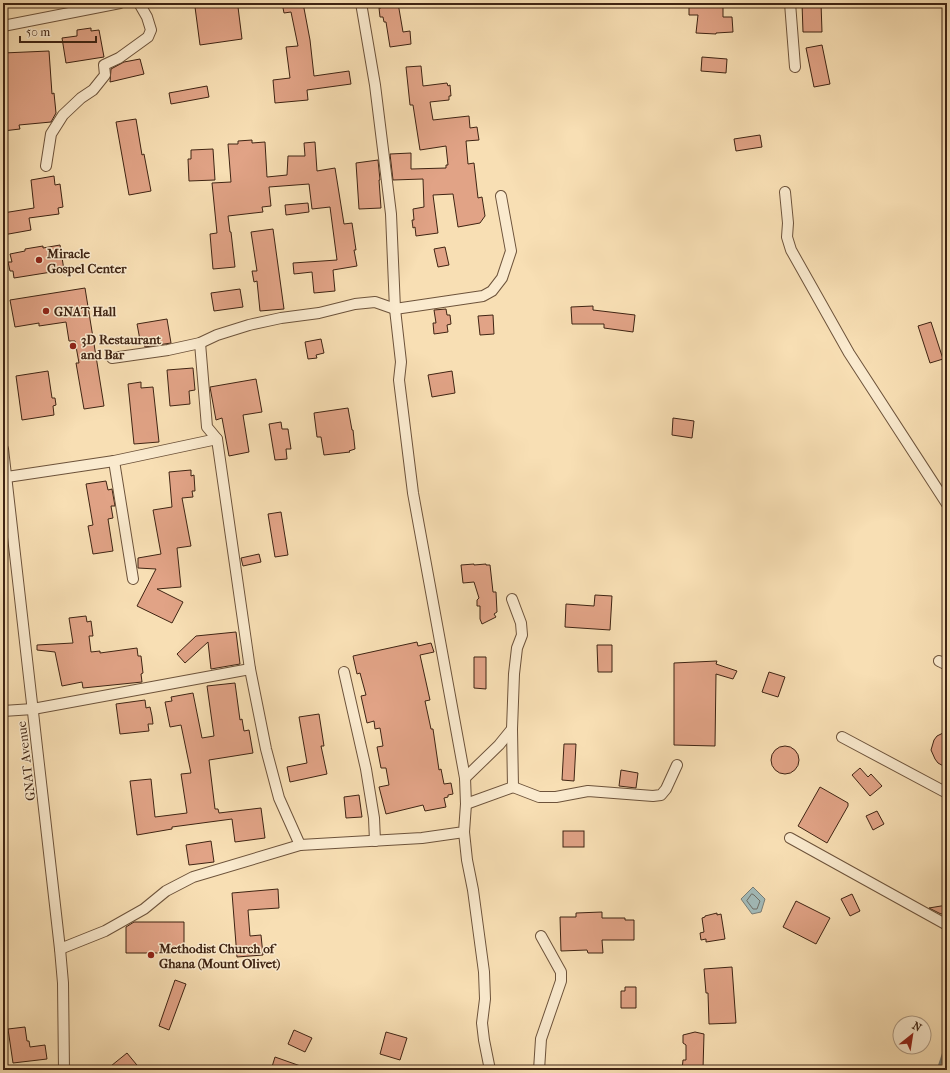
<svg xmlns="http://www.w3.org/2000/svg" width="950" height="1073" viewBox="0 0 950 1073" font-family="'IM FELL French Canon',serif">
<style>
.water{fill:#a2bab8;stroke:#7a7e76}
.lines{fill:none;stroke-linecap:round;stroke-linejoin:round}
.shore{stroke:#706f66;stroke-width:1}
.stream{stroke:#7a7e76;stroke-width:3}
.building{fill:#e1a386;stroke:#3f2413}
.street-casing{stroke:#6d533b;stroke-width:12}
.street{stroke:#faeace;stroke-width:10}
.poi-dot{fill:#8f2418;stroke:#faeace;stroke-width:1.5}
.labels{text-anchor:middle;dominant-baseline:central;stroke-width:3;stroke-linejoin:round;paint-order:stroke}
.poi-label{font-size:13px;font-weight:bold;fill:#3f2413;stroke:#faeace;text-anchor:start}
.street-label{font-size:13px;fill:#3f2413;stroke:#faeace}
</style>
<rect width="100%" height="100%" fill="#f8dfb4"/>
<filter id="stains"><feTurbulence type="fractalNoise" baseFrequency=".005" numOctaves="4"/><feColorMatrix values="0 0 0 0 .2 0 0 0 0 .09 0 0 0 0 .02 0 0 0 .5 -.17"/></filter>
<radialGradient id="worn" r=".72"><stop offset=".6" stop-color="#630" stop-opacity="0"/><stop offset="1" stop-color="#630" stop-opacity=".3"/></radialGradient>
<!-- water -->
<polygon class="water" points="753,887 765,899 761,912 752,914 741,899"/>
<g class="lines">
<!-- shore -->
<polygon class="shore" points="752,894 754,895 760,901 757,909 753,909 747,901"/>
<!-- stream -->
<polyline class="stream" points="938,1070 947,1043"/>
</g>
<!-- building -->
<g class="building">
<polygon points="235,3 235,7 238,7 242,39 200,45 195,7"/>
<polygon points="282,3 303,3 310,40 314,76 349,71 351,84 307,90 308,100 275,103 273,80 290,78 286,47 298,46 291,12 284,13"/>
<polygon points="380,3 398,3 403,32 410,31 411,44 390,47 386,22 384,22 383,17 380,17 379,8 381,8"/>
<polygon points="689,3 723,3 723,17 732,17 733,32 716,33 716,34 696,33 698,15 689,15"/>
<polygon points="802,3 821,3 822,32 803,32"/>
<polygon points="91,28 91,31 99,30 104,57 66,63 62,38 77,36 77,30"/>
<polygon points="822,45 830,84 814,87 806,48"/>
<polygon points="49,51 52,94 54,93 56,113 51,122 19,125 20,129 3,131 3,53"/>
<polygon points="702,57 727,59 726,73 701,71"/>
<polygon points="140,59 144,74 110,82 111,69 124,62"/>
<polygon points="421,66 423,86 447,83 448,86 450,85 451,96 449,96 449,100 430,102 433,120 469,116 470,128 477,127 479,140 466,141 468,164 474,163 478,198 482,197 485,216 480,223 458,227 453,194 433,195 438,233 416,236 415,227 413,228 412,220 414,220 413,209 424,207 423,179 393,180 390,154 411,153 411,169 446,168 446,165 448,165 446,146 420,150 413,105 410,105 406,67"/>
<polygon points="207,86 209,97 171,104 169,93"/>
<polygon points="136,119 142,155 144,154 151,191 129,195 116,122"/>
<polygon points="760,135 762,147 736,151 734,139"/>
<polygon points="252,140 252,143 265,142 267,177 287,175 288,156 305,156 304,143 315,142 317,171 335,168 344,224 352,223 356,250 354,250 357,266 333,270 335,291 314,293 312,272 294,274 293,263 337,260 330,207 312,209 309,184 269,187 271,206 262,207 263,212 228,216 230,232 231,232 235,267 213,269 210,234 217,233 212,183 231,182 228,144 238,144 238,141"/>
<polygon points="213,149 215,180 189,181 188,159 191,159 191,150"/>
<polygon points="378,160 380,180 379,180 381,208 359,209 356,163"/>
<polygon points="54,176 55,185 60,184 63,207 58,208 59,214 29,218 31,230 3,235 3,213 34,208 31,180"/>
<polygon points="308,203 309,212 286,215 285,205"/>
<polygon points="273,229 284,309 260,311 257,281 254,282 252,271 257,271 251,232"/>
<polygon points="60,245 64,270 14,278 13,271 10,271 8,262 12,262 10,254 25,251 25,249 43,246 43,248"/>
<polygon points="445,247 449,265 438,267 434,249"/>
<polygon points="85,288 104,406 84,409 76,363 79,363 75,341 69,341 66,322 39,326 39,323 15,327 10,300"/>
<polygon points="240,289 243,307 214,311 211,293"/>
<polygon points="593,306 593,310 635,315 633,332 604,328 604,324 572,324 571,307"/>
<polygon points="446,309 447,315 450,315 451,324 447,325 448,332 434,334 433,323 436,323 434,310"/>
<polygon points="493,315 494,334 480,335 478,316"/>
<polygon points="167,319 171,343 145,347 143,339 140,340 137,324"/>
<polygon points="931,322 943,359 930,363 918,326"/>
<polygon points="321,339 324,353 316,355 317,358 308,359 305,342"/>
<polygon points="193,368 195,390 189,391 190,404 170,406 167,370"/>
<polygon points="48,371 52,398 55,398 56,405 53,406 54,415 22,420 16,376"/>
<polygon points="452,371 455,393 432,397 428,375"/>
<polygon points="256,379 262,412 243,415 249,452 229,456 222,418 216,420 210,387"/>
<polygon points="141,382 141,388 153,387 159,442 134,444 128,384"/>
<polygon points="348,408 352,430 353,430 355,449 349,451 350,452 324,455 321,437 317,437 314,413"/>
<polygon points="673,418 694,421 692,438 672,435"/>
<polygon points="281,422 282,429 288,429 291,449 286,449 287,459 275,460 269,424"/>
<polygon points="191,470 191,476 194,475 195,491 192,491 193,497 182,498 191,546 177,548 181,587 157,589 183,602 172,623 137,606 156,569 138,568 138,558 161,554 153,510 172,507 169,472"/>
<polygon points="106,481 108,490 112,489 115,506 111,506 113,518 108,519 113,551 93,554 88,526 93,525 86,484"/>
<polygon points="281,512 288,555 275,557 268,514"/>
<polygon points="259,554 261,562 243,566 241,558"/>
<polygon points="474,564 474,565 486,564 486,565 490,565 493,592 496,592 497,612 494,614 496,617 482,624 480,619 480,606 477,606 477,600 479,598 474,582 463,583 461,565"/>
<polygon points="595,595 612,596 610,630 565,627 566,604 594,606"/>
<polygon points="86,616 87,622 91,621 93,636 89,636 91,652 100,651 100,653 137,648 138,656 141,656 143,673 141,674 142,682 83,688 82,682 62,686 55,652 37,650 37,645 73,643 69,618"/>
<polygon points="236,632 240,664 211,669 208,642 185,663 177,654 196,636"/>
<polygon points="417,642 418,646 431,643 434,652 420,655 430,700 425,701 431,729 433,729 439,770 441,769 444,784 451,783 453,794 448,795 448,797 444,798 446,807 425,811 423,805 386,814 379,787 389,785 386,768 381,768 377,747 383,746 380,728 375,729 374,721 367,723 361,696 366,695 360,673 357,674 353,656"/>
<polygon points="597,645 612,645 612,672 598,672"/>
<polygon points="474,657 486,657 486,689 474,688"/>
<polygon points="717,661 716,664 737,671 733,679 716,674 715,746 674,745 674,663"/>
<polygon points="769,672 785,677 778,697 762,692"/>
<polygon points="235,683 240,720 242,719 244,731 249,730 253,753 209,760 215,809 218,809 219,813 261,808 265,838 235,842 232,819 172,827 172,829 137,835 130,781 151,779 155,817 187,813 181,774 191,773 181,725 170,727 165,702 172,701 171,697 193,693 202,738 214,736 207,686"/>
<polygon points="145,700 146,708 150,707 152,716 153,724 148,724 149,731 120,734 116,704"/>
<polygon points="319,714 324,746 321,746 327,774 290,782 287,767 307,763 299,717"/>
<polygon points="947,731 947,768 938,763 935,759 931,750 934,740 937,736"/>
<polygon points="564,744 576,744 574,781 562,780"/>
<circle cx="785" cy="760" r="14"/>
<polygon points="860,768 868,777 871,774 882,786 870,796 852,775"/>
<polygon points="621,770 638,773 636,788 619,786"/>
<polygon points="820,787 848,803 848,806 827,843 798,826"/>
<polygon points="359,795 362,817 346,818 344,797"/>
<polygon points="877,811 884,824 873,830 866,816"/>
<rect x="563" y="831" width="21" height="16"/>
<polygon points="211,841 214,862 189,865 186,845"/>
<polygon points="278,889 279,908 248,910 250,936 261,935 263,955 237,957 232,893"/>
<polygon points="852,894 860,911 850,916 841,899"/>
<polygon points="796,901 830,918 816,944 783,927"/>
<polygon points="947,905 947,913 941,914 929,908"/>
<polygon points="602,912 602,918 625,918 625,920 634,920 634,940 602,940 603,953 588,953 587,950 561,951 560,917 576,917 576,913"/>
<polygon points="717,913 717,915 721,914 725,939 706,942 706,939 701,940 700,933 704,932 702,918 705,917 705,916"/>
<polygon points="134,922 184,922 184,953 126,953 126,927"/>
<polygon points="732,967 736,1023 709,1024 708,993 706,993 704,969"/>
<polygon points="175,980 186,984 169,1030 159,1026"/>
<polygon points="625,987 636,987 636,1008 621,1008 621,991 625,991"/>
<polygon points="25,1027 27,1041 29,1041 30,1047 45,1045 47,1059 13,1063 8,1029"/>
<polygon points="294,1030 312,1038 305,1052 288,1044"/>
<polygon points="386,1032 407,1038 400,1060 380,1054"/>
<polygon points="695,1032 704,1034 703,1069 682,1070 683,1060 686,1060 686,1045 683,1043 683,1035"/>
<polygon points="127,1053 141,1070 106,1070"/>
<polygon points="275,1057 309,1069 308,1070 271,1070"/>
</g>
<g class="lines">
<defs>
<g id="street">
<polyline points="790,3 795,67"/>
<polyline points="3,26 120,3"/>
<polyline points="46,166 51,134 63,115 81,98 93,90 105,75 104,65 119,58 148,37 151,30 147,17 139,3"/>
<polyline points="785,192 788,223 787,237 791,250 849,353 947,504"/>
<polyline points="200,343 207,427 217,439 250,669 266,749 279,798 300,845"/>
<polyline points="112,358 168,350 200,343 217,335 249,325 281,318 319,313 355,304 375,302 395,309 483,296 492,291 502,278 511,251 501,196"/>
<polyline points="3,449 60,949 63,983 64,1070"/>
<polyline points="114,461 133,579"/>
<polyline points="7,477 114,461 217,439"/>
<polyline points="939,661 947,665"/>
<polyline points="344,672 366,769 374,818 375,841"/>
<polyline points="3,711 33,709 250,669"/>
<polyline points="842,737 947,793"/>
<polyline points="465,778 499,745 512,729"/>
<polyline points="513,787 539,797 556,797 588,791 653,796 661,795 666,789 677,765"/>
<polyline points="466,804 513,787 512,729 514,674 517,648 522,635 521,623 512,599"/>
<polyline points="464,832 467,860 473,890 484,972 485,999 482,1023 484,1040 490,1070"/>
<polyline points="790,838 947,925"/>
<polyline points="60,949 105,931 144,909 166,891 193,877 300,845 422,838 464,832 466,804 465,778 413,493 399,380 401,362 395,309 391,214 375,85 361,3"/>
<polyline points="539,1070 541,1039 561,981 561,972 541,936"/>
</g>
</defs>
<!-- street casing -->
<use href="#street" class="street-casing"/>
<!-- street -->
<use href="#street" class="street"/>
</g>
<!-- markers -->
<g class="poi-dot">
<circle cx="39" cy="260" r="4"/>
<circle cx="46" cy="311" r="4"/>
<circle cx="73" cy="346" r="4"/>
<circle cx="151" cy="955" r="4"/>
</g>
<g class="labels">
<!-- poi labels -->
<g class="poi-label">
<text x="47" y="253">Miracle<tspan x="47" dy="15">Gospel Center</tspan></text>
<text x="54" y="311">GNAT Hall</text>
<text x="81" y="339">3D Restaurant<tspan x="81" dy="15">and Bar</tspan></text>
<text x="159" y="948">Methodist Church of<tspan x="159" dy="15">Ghana (Mount Olivet)</tspan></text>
</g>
<!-- street labels -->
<g class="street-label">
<text transform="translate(26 761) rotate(-97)">GNAT Avenue</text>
</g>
</g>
<!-- margin -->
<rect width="950" height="1073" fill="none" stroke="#f8dfb4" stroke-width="16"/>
<rect x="4" y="4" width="942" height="1065" fill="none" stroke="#3f2413" stroke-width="2"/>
<rect x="8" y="8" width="934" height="1057" fill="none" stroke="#3f2413"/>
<!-- north arrow -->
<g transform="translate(912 1035) rotate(30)"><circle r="19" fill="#faeace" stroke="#af9b83"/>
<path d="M0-3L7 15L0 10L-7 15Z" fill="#8f2418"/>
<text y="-6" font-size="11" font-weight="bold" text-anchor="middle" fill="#3f2413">N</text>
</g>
<!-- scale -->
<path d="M20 36v6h76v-6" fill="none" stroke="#3f2413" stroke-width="2"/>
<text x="26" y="36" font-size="12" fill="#3f2413" stroke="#faeace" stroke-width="3" paint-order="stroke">50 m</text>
<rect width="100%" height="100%" filter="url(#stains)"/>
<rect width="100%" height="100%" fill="url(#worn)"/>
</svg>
